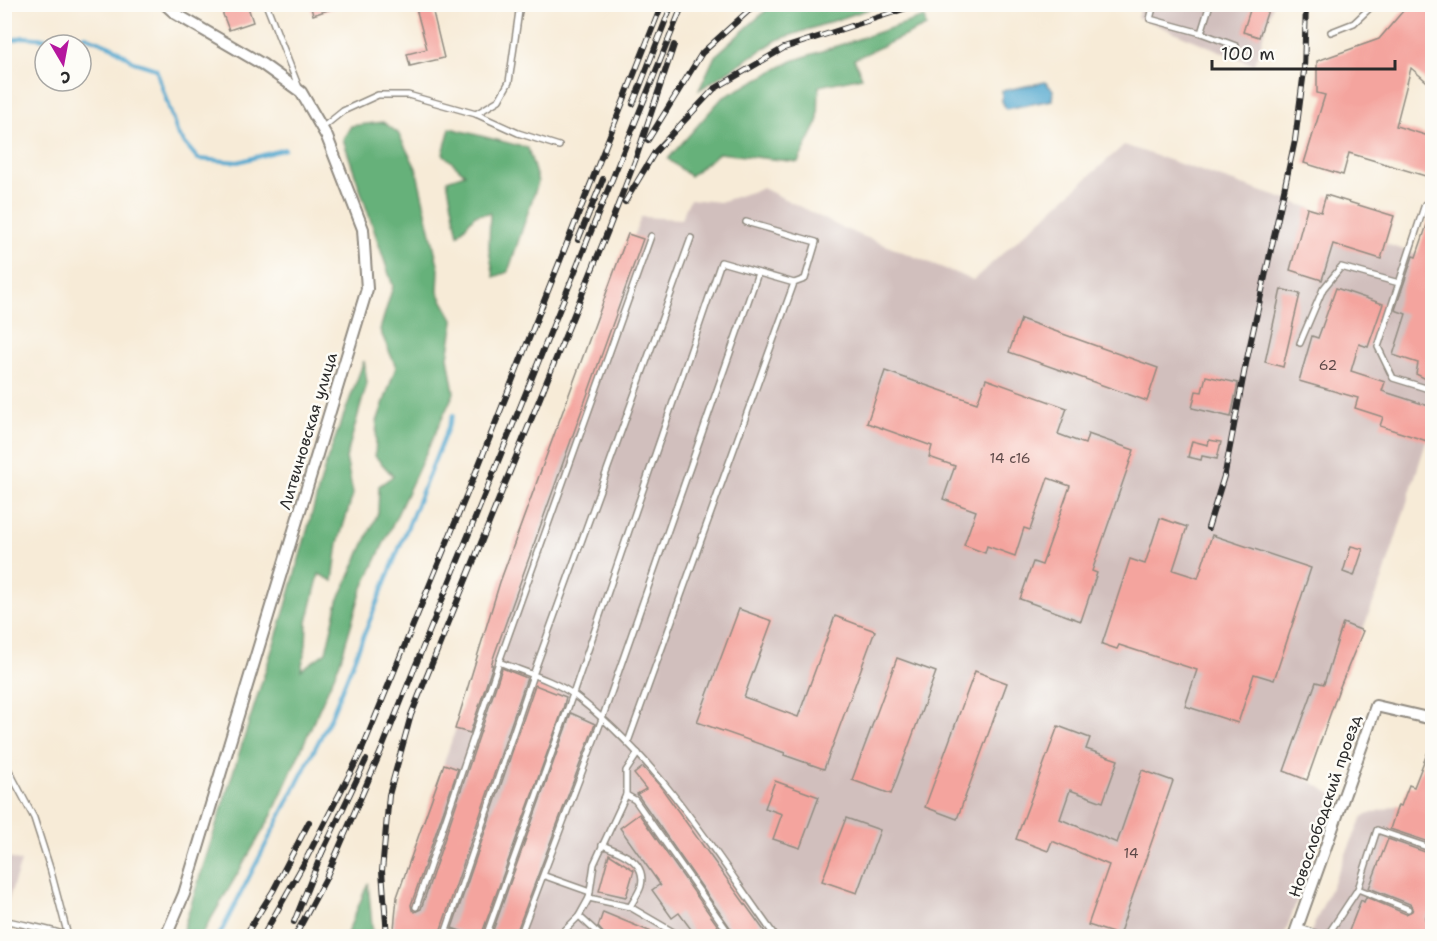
<svg xmlns="http://www.w3.org/2000/svg" width="1437" height="941" viewBox="0 0 1437 941" font-family="'Shantell Sans',sans-serif">
<style>
.industrial{fill:#d1bfbd}
.forest{fill:#66b17a;stroke:#486e52;stroke-width:1.5}
.water{fill:#52a8cf;stroke:#3e6a7d;stroke-width:1.5}
.lines{fill:none;stroke-linecap:round;stroke-linejoin:round}
.stream{stroke:#52a8cf;stroke-width:4}
.building{fill:#f4a49e}
.service-casing{stroke:#918b81;stroke-width:8}
.minor-casing{stroke:#918b81;stroke-width:14}
.service{stroke:#fff;stroke-width:5}
.minor{stroke:#fff;stroke-width:10}
.rail-casing{stroke:#2b2b2b;stroke-width:6}
.rail{stroke:#fdfcf7;stroke-width:4;stroke-dasharray:11;stroke-linecap:butt}
.labels{text-anchor:middle;dominant-baseline:central;stroke-width:5;stroke-linejoin:round;paint-order:stroke}
.number-label{font-size:14px;fill:#5d4948}
.street-label{font-size:16px;fill:#2b2b2b;stroke:#fdfcf7}
</style>
<rect width="100%" height="100%" fill="#fdfcf7"/>
<filter id="ink" filterUnits="userSpaceOnUse"><feTurbulence type="fractalNoise" baseFrequency=".0167" numOctaves="2"/><feDisplacementMap in="SourceGraphic" scale="12" xChannelSelector="R" yChannelSelector="G"/><feConvolveMatrix kernelMatrix="1 2 1 2 8 2 1 2 1" color-interpolation-filters="sRGB"/></filter>
<filter id="wash" filterUnits="userSpaceOnUse"><feTurbulence type="fractalNoise" baseFrequency=".008" numOctaves="4" result="noise"/><feDisplacementMap in="SourceGraphic" scale="24" xChannelSelector="R" yChannelSelector="G"/><feGaussianBlur stdDeviation="1.35" result="paint"/><feColorMatrix in="noise" values="0 0 0 0 0 0 0 0 0 0 0 0 0 0 0 0 0 1.4 0 .05"/><feComposite in="paint" operator="in"/></filter>
<g filter="url(#wash)">
<rect width="100%" height="100%" fill="#f7ebd7"/>
<!-- industrial -->
<g class="industrial">
<polygon points="1142,5 1273,5 1254,65 1137,17"/>
<polygon points="1124,145 1340,218 1362,206 1394,216 1386,244 1432,259 1432,423 1383,578 1339,690 1307,779 1335,796 1284,936 400,936 392,928 397,897 506,585 641,217 681,219 690,199 720,202 763,188 840,227 973,280"/>
<polygon points="1398,805 1432,818 1432,936 1309,936 1363,816"/>
<polygon points="5,856 21,862 5,910"/>
</g>
<!-- forest -->
<g class="forest">
<polygon points="772,5 881,5 777,40 699,90 715,56"/>
<polygon points="924,17 926,26 854,59 862,77 819,86 818,122 798,162 719,153 690,176 668,159 722,98 792,61"/>
<polygon points="383,122 398,133 416,168 439,269 438,292 454,321 448,357 454,393 361,592 340,662 272,815 201,936 181,936 286,606 326,463 364,361 367,383 346,458 353,494 338,543 333,581 319,574 307,622 306,645 301,670 326,652 338,601 378,513 379,486 393,476 375,456 377,422 396,367 380,330 393,286 343,139 351,126"/>
<polygon points="450,128 528,148 538,182 508,272 494,277 489,250 490,213 475,215 458,235 447,180 465,174 443,154"/>
<polygon points="368,883 373,936 346,936"/>
</g>
<!-- water -->
<polygon class="water" points="1045,82 1053,90 1052,100 1006,109 1002,101 1002,91"/>
<g class="lines">
<!-- stream -->
<g class="stream">
<polyline points="4,43 23,37 49,39 86,36 113,47 134,62 156,69 178,135 198,159 238,162 285,149"/>
<polyline points="219,936 330,719 453,415"/>
</g>
</g>
<g id="blocks">
<!-- building -->
<g class="building">
<polygon points="219,4 247,4 253,22 229,30"/>
<polygon points="310,4 340,4 340,6 313,15"/>
<polygon points="431,4 444,58 410,66 407,54 427,49 416,8"/>
<polygon points="1252,4 1270,4 1259,37 1243,32"/>
<polygon points="1409,4 1432,4 1432,86 1411,68 1396,126 1432,137 1432,178 1349,153 1343,175 1304,163 1325,95 1317,93 1317,61 1379,39"/>
<polygon points="1326,195 1394,216 1381,259 1333,244 1322,280 1290,270 1307,208 1321,212"/>
<polygon points="1431,213 1432,375 1431,378 1426,379 1416,374 1418,363 1393,355 1406,314 1395,310 1413,256 1416,257"/>
<polygon points="628,234 643,239 495,653 491,665 493,665 470,733 455,729 500,582"/>
<polygon points="1336,288 1383,304 1368,347 1359,344 1351,371 1385,382 1382,391 1432,407 1432,436 1430,442 1380,426 1383,417 1355,408 1358,398 1299,381 1312,336 1318,338"/>
<polygon points="1281,289 1300,294 1283,367 1265,362"/>
<polygon points="1021,319 1158,368 1147,401 1009,352"/>
<polygon points="885,371 977,403 986,379 1067,408 1058,434 1085,444 1088,434 1134,450 1092,571 1097,573 1081,621 1020,599 1033,562 1042,565 1070,486 1048,478 1030,530 1024,528 1015,556 987,546 985,553 964,545 976,511 943,499 955,466 929,457 932,446 867,423"/>
<polygon points="1206,376 1238,383 1231,417 1192,408 1196,391 1202,392"/>
<polygon points="1209,440 1221,442 1217,459 1202,456 1201,460 1188,457 1192,441 1208,445"/>
<polygon points="1160,518 1187,527 1173,570 1198,578 1212,535 1311,568 1274,680 1254,674 1238,723 1185,706 1197,670 1119,645 1117,649 1102,644 1130,559 1145,564"/>
<polygon points="1351,546 1363,549 1354,576 1343,572"/>
<polygon points="739,609 772,621 744,697 798,717 835,616 875,631 824,769 784,755 785,753 697,722"/>
<polygon points="1343,623 1363,631 1339,689 1307,780 1284,771 1316,682 1324,684"/>
<polygon points="897,658 936,672 891,794 852,780"/>
<polygon points="502,668 527,678 441,929 442,934 447,936 415,936 394,929 397,897 444,764 458,769 411,905 412,910 415,912 421,909"/>
<polygon points="975,671 1007,683 957,819 925,807"/>
<polygon points="535,685 566,697 563,709 481,936 466,936 463,932 452,928"/>
<polygon points="571,713 595,724 515,936 491,936"/>
<polygon points="1058,726 1090,738 1086,749 1118,760 1103,802 1070,790 1060,819 1117,843 1142,770 1173,781 1119,935 1088,925 1109,865 1052,841 1048,851 1016,839"/>
<polygon points="1432,741 1432,914 1427,914 1425,919 1429,923 1432,925 1432,936 1347,936 1361,900 1364,902 1366,897 1406,914 1412,911 1413,908 1410,904 1369,888 1388,839 1425,852 1431,849 1432,845 1429,842 1390,829 1398,805 1401,806 1409,785 1414,787"/>
<polygon points="643,767 660,786 768,936 736,936 637,794 646,789 634,774"/>
<polygon points="775,781 819,797 800,848 773,839 782,814 765,808"/>
<polygon points="639,814 725,936 696,936 679,913 672,918 652,890 659,885 661,886 620,828"/>
<polygon points="846,818 880,830 857,893 822,881"/>
<polygon points="609,854 634,870 626,897 599,891"/>
<polygon points="603,912 661,936 606,936 598,927"/>
</g>
</g>
</g>
<g filter="url(#ink)">
<use href="#blocks" fill-opacity="0" stroke="#918b81" stroke-width="1.5"/>
<g class="lines">
<defs>
<g id="service">
<polyline points="266,4 299,88"/>
<polyline points="1154,4 1150,19 1201,33 1210,4"/>
<polyline points="1331,32 1354,23 1374,4"/>
<polyline points="1201,33 1236,46"/>
<polyline points="476,114 499,100 509,82 520,4"/>
<polyline points="322,128 343,111 378,95 408,95 476,114 518,133 559,146"/>
<polyline points="1432,202 1425,204 1378,347 1393,378 1432,390"/>
<polyline points="746,222 816,242 805,279 794,283"/>
<polyline points="1300,343 1323,289 1341,267 1399,283"/>
<path d="M499,662C521,671 556,681 574,695C658,758 715,853 775,936"/>
<polyline points="4,761 34,818 50,868 68,936"/>
<polyline points="626,795 635,800 731,936"/>
<path d="M602,845C620,852 647,861 641,886C639,893 633,901 630,907"/>
<polyline points="545,876 590,892"/>
<polyline points="1358,889 1377,830 1427,847"/>
<polyline points="589,898 630,907 680,936"/>
<polyline points="416,907 499,662 651,236"/>
<polyline points="579,916 601,936"/>
<polyline points="1430,918 1432,920"/>
<path d="M4,920C26,926 48,928 68,936"/>
<polyline points="1298,927 1323,936"/>
<polyline points="461,936 446,931 533,675 691,238"/>
<polyline points="486,936 573,694 721,262 794,283 628,742"/>
<polyline points="520,936 602,719 758,273"/>
<polyline points="559,936 579,916 589,898 594,864 626,795 626,771 638,753"/>
<polyline points="1327,936 1358,889 1408,909"/>
</g>
<g id="minor">
<polyline points="165,4 176,14 262,64 301,92 327,137 363,229 367,289 184,894 166,936"/>
<polyline points="1294,936 1376,706 1432,719"/>
</g>
</defs>
<!-- service casing -->
<use href="#service" class="service-casing"/>
<!-- minor casing -->
<use href="#minor" class="minor-casing"/>
<!-- service -->
<use href="#service" class="service"/>
<!-- minor -->
<use href="#minor" class="minor"/>
<defs>
<g id="rail">
<polyline points="633,104 672,4"/>
<polyline points="648,140 702,53 756,4"/>
<polyline points="625,202 655,152 714,89 784,48 919,4"/>
<polyline points="578,240 603,179"/>
<polyline points="1208,528 1225,473 1245,368 1295,140 1304,71 1306,4"/>
<polyline points="320,857 366,760"/>
<polyline points="294,922 323,850"/>
<polyline points="245,936 273,891 309,822"/>
<polyline points="263,936 303,865 361,752 480,462 662,4"/>
<polyline points="295,936 325,880 381,751 683,4"/>
<polyline points="387,936 382,871 389,795 411,715 607,233 635,161 674,45"/>
</g>
</defs>
<!-- rail casing -->
<use href="#rail" class="rail-casing"/>
<!-- rail -->
<use href="#rail" class="rail"/>
</g>
</g>
<g class="labels">
<!-- number labels -->
<g class="number-label">
<text x="1328" y="365">62</text>
<text x="1010" y="458">14 с16</text>
<text x="1131" y="853">14</text>
</g>
<!-- street labels -->
<g class="street-label">
<text transform="translate(308 431) rotate(-73)">Литвиновская улица</text>
<text transform="translate(1325 806) rotate(-71)">Новослободский проезд</text>
</g>
</g>
<!-- margin -->
<rect width="1437" height="941" fill="none" stroke="#fdfcf7" stroke-width="24"/>
<!-- north arrow -->
<g transform="translate(63 63) rotate(170)"><circle r="28" fill="#fdfcf7" stroke="#a9a8a5" stroke-width="1.5"/>
<path d="M0-4.5L10 22L0 15L-10 22Z" fill="#b5179e"/>
<text y="-9" font-size="16" font-weight="bold" text-anchor="middle" fill="#2b2b2b">С</text>
</g>
<!-- scale -->
<path d="M1212 60v9h183v-9" fill="none" stroke="#2b2b2b" stroke-width="3"/>
<text x="1221" y="60" font-size="18" fill="#2b2b2b" stroke="#fdfcf7" stroke-width="4.5" paint-order="stroke">100 m</text>
</svg>
